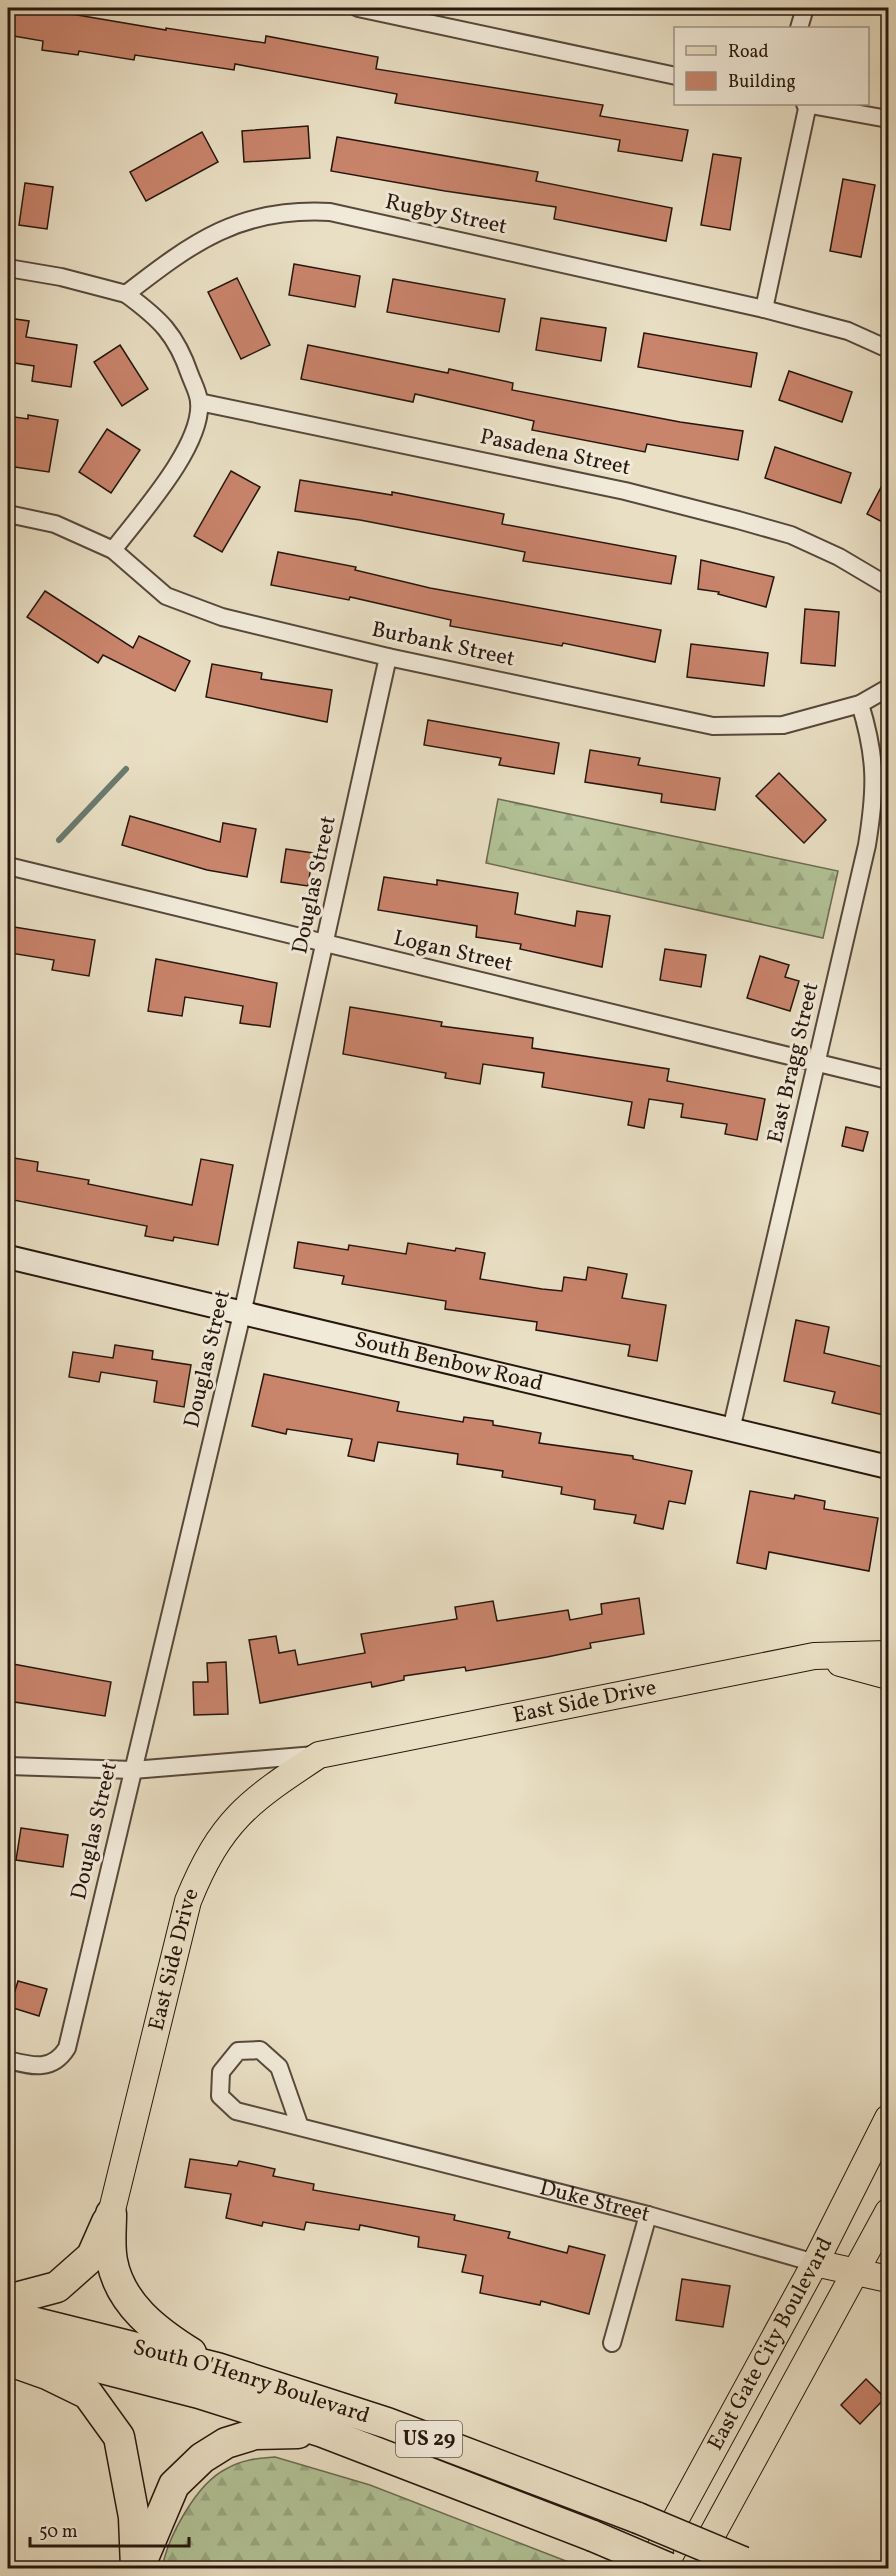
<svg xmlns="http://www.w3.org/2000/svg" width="896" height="2576" viewBox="0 0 896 2576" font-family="Vollkorn,serif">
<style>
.forest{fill:url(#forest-firs);stroke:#6c6c52;stroke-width:1.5}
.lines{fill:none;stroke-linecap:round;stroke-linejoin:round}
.stream{stroke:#6a7a6f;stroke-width:6}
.building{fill:#c9846c;stroke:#26160d;stroke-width:1.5}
.street-casing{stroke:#57483b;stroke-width:20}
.secondary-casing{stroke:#26160d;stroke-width:26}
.primary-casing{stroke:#26160d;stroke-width:28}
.highway-casing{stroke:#26160d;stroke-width:33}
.street{stroke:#f1ead9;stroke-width:16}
.secondary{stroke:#f1ead9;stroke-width:22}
.primary{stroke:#e9dfc4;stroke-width:26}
.highway{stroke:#e9dfc4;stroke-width:30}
.highway-bridge-casing{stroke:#26160d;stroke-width:33;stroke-linecap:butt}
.highway-bridge{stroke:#e9dfc4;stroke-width:30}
.labels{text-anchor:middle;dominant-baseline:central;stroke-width:6;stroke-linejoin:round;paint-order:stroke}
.shield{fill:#f1ead9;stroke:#63564a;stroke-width:1.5}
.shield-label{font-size:21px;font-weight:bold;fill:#26160d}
.street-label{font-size:22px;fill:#26160d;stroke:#f1ead9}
</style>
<defs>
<pattern id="forest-firs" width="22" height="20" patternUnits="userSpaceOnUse" patternTransform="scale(1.5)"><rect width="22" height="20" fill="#b2c397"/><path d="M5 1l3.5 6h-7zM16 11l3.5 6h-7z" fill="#99a781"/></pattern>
</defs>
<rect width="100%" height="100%" fill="#e9dfc4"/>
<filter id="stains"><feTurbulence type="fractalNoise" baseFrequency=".00333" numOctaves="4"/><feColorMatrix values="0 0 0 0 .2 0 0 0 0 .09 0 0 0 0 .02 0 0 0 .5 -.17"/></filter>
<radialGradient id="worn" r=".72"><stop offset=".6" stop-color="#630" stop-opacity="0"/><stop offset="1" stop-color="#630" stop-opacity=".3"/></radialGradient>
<!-- forest -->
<g class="forest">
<polygon points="498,799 838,871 823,938 486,863"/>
<path d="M275,2457L370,2485L584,2568H162C168,2537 196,2484 226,2469C241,2460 258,2458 275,2457Z"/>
</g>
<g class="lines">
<!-- stream -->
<polyline class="stream" points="59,840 126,769"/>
</g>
<!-- building -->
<g class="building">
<polygon points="8,8 36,8 166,30 166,28 265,43 266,36 378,57 376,69 603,105 600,116 688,130 682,161 618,151 620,140 395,103 397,94 235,64 234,70 135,55 134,60 79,51 78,55 42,50 43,41 8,35"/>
<polygon points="308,126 310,158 244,162 242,131"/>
<polygon points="202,132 218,162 146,201 130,172"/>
<polygon points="337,137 538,172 536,181 672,208 666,241 554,219 556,207 445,191 331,171"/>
<polygon points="713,154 741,158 730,230 701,225"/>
<polygon points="843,179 875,185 861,257 830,251"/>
<polygon points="25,183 53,187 47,229 19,225"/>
<polygon points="294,264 360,276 355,307 289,295"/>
<polygon points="237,278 270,345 241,359 208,292"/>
<polygon points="393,279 505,299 499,332 387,312"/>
<polygon points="8,318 29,321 26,337 77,345 71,387 32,381 34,366 8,362"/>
<polygon points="541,318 606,328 601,361 536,350"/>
<polygon points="644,333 757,353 751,387 638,367"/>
<polygon points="120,345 148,389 122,406 94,362"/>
<polygon points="308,345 448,373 449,369 513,383 512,390 680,422 743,431 738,460 647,444 645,452 532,430 534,421 415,394 413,402 301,379"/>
<polygon points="789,371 852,392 842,422 779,400"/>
<polygon points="28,415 58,420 49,472 8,466 8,416 28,419"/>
<polygon points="107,429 140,450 111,493 79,472"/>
<polygon points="775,447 851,473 841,503 765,478"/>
<polygon points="231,471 260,487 222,552 194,536"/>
<polygon points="888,474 888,525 867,514"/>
<polygon points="300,480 392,495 392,492 504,514 502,524 676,556 671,584 523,561 525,552 360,520 295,511"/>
<polygon points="278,552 356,567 355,570 430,588 661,630 655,662 563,643 562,646 450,626 451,620 350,597 349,600 271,585"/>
<polygon points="701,560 774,577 766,607 718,594 719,592 698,589"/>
<polygon points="45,591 133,648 139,636 190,661 175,691 103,655 98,663 27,617"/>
<polygon points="805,609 839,612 835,666 801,663"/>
<polygon points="691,644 768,653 764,686 687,677"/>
<polygon points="212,664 262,673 261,679 332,690 327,722 206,697"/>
<polygon points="428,720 559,743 554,774 499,765 501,758 424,745"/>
<polygon points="590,750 640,758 638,765 720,778 715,810 661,802 662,794 585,782"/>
<polygon points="779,773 826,820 804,843 756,796"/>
<polygon points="130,816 220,842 223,823 256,829 247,877 207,870 122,845"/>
<polygon points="286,849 313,853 308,886 281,882"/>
<polygon points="384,877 437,885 437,880 518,893 515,914 575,926 577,911 610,916 602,967 520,949 521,944 476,937 477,926 378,910"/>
<polygon points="14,927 95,940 89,976 52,970 54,960 10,953"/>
<polygon points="665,949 706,955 701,987 660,980"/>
<polygon points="760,956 789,965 785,977 799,981 790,1011 747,998"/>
<polygon points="156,959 277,983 270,1027 240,1023 243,1006 185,997 182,1016 148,1011"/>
<polygon points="350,1007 442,1022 441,1026 533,1038 532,1048 669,1069 667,1081 765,1099 757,1140 725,1134 727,1124 681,1117 683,1104 649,1099 644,1128 628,1125 632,1102 542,1087 544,1073 483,1064 480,1084 445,1078 446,1073 343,1054"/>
<polygon points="846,1127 868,1132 863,1151 842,1146"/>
<polygon points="8,1157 38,1162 37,1171 89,1180 88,1184 192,1205 201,1159 233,1165 218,1245 174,1237 173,1241 145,1236 147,1226 8,1199"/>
<polygon points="298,1242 348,1250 349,1245 406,1254 408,1243 455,1251 456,1248 485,1253 480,1279 542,1289 562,1291 564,1277 586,1280 588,1267 627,1274 622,1298 666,1305 657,1361 628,1356 630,1345 536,1330 537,1322 445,1309 446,1301 342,1284 344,1276 294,1268"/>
<polygon points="796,1320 829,1327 824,1353 888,1368 888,1416 832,1403 835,1392 784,1381"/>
<polygon points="115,1345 153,1351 152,1359 191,1365 184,1407 154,1402 157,1381 101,1372 99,1382 69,1377 73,1352 113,1358"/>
<polygon points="264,1374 399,1402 397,1411 463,1422 464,1417 493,1421 493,1425 541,1433 539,1443 633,1456 633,1459 692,1471 685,1504 669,1501 663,1529 634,1523 636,1515 594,1509 595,1500 561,1494 562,1487 502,1477 503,1471 457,1464 458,1454 378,1442 374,1461 348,1456 352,1439 287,1429 286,1434 252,1426"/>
<polygon points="750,1491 794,1499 795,1495 825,1501 824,1509 878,1518 869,1571 769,1552 766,1569 737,1563"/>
<polygon points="639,1598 644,1634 590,1643 591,1648 547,1657 466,1671 465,1667 404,1676 404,1680 372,1687 371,1682 260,1703 249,1640 276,1636 279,1653 295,1650 298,1665 365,1653 361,1634 457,1619 455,1607 493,1601 497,1621 568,1610 570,1620 602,1614 601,1604"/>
<polygon points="226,1662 228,1714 194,1715 193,1682 208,1682 207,1663"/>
<polygon points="13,1664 111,1682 105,1716 8,1701"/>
<polygon points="21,1828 68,1835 63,1867 16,1860"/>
<polygon points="18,1981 47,1989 39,2016 10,2007"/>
<polygon points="190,2159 237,2166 239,2161 275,2169 273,2176 314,2184 313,2190 455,2215 454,2220 510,2232 508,2238 567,2253 569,2246 605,2255 589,2314 541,2301 540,2305 480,2293 483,2276 462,2272 466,2255 418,2247 419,2237 360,2225 359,2230 306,2222 304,2230 263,2222 262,2226 226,2218 231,2194 185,2187"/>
<polygon points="682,2279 730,2286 723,2327 676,2320"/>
<polygon points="866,2379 885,2398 860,2424 841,2405"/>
</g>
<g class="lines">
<defs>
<g id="street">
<polyline points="358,8 676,76"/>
<polyline points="799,28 805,8"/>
<polyline points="805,104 888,119"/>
<path d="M8,268L61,277L126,294C193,242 240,207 330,212L764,309L848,331L888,349"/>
<polyline points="764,309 808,104"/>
<polyline points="199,402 625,491 738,520 791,535 839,557 888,586"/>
<polyline points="8,514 55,524 113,550 166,596 222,617 388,657 713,726 783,725 860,704 888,688"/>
<path d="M113,550C139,516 204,445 199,401C198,392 193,383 190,375C176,334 160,319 126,294"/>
<polyline points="8,866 888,1080"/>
<path d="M731,1430L867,845C876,789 877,759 860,704"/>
<polyline points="8,1766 133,1770 315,1755"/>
<path d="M8,2060C32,2066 52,2072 67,2048L242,1314L388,657"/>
<path id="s1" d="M300,2127L279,2067L260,2050L238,2051L221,2072L220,2096L236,2111L648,2215L815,2263"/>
<polyline points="612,2343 648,2215"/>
</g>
<g id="secondary">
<path id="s2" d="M8,1257L888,1467"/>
</g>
<g id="primary">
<polyline points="840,1663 888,1676"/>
<path id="s3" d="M111,2214L188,1901C221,1820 248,1802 319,1755L814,1656L888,1654"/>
<polyline points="815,2263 888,2279"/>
<path id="s4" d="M649,2568L815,2263L888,2118"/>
<polyline points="694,2568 888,2212"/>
</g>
<g id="highway">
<path d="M111,2214C111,2229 109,2246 112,2261C120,2304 156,2331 191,2353"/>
<polyline points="8,2300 57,2287 92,2256 107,2222"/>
<path id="s5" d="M8,2316L217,2368L387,2423L638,2518"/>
<polyline points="8,2344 199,2393 323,2432 593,2536"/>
<polyline points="16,2363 47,2374 88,2394 119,2437 134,2517 136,2568"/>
<polyline points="141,2563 174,2485 202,2458 226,2443 255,2434 298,2433"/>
</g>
</defs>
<!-- street casing -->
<use href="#street" class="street-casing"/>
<!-- secondary casing -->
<use href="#secondary" class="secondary-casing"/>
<!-- primary casing -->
<use href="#primary" class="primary-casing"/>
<!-- highway casing -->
<use href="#highway" class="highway-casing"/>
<!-- street -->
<use href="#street" class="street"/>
<!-- secondary -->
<use href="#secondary" class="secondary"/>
<!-- primary -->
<use href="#primary" class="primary"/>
<!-- highway -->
<use href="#highway" class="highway"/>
<defs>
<g id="highway-bridge">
<polyline points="638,2518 743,2562"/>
<polyline points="593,2536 668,2568"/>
</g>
</defs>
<!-- highway-bridge casing -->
<use href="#highway-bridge" class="highway-bridge-casing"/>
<!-- highway-bridge -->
<use href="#highway-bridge" class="highway-bridge"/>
</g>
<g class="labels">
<!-- shield labels -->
<rect class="shield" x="396" y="2421" width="66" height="36" rx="4.5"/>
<g class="shield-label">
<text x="429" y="2439">US 29</text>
</g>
<!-- street labels -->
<g class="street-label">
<text transform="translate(446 215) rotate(12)">Rugby Street</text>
<text transform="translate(555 453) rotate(12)">Pasadena Street</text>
<text transform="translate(443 645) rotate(12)">Burbank Street</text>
<text transform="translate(315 885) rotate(-78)">Douglas Street</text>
<text transform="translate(453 952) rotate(13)">Logan Street</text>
<text transform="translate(794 1063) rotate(-77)">East Bragg Street</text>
<text transform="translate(208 1359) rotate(-77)">Douglas Street</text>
<text stroke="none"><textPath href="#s2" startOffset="453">South Benbow Road</textPath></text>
<text stroke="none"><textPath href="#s3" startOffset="794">East Side Drive</textPath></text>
<text transform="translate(95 1831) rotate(-77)">Douglas Street</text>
<text stroke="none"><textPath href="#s3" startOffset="262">East Side Drive</textPath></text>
<text stroke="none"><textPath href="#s1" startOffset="554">Duke Street</textPath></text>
<text stroke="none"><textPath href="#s4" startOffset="255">East Gate City Boulevard</textPath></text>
<text stroke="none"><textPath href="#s5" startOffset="252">South O'Henry Boulevard</textPath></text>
</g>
</g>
<!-- margin -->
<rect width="896" height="2576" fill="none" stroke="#e9dfc4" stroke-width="30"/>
<rect x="9" y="9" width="878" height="2558" fill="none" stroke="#26160d" stroke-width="3"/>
<rect x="15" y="15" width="866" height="2546" fill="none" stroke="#26160d" stroke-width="1.5"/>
<!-- legend -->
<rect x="674" y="27" width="195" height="78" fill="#f1ead9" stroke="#a09587" stroke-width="1.5"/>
<rect x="686" y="46" width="30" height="9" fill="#e9dfc4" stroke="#a09587" stroke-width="1.5"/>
<text x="728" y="57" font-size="18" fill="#26160d">Road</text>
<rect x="686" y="72" width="30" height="18" fill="#c9846c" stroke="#a09587" stroke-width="1.5"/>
<text x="728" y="87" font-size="18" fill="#26160d">Building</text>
<!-- scale -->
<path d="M30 2537v9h159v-9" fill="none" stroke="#26160d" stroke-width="3"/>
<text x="39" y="2537" font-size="18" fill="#26160d" stroke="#f1ead9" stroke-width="4.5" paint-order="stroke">50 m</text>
<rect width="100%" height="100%" filter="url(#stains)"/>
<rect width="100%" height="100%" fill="url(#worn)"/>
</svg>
